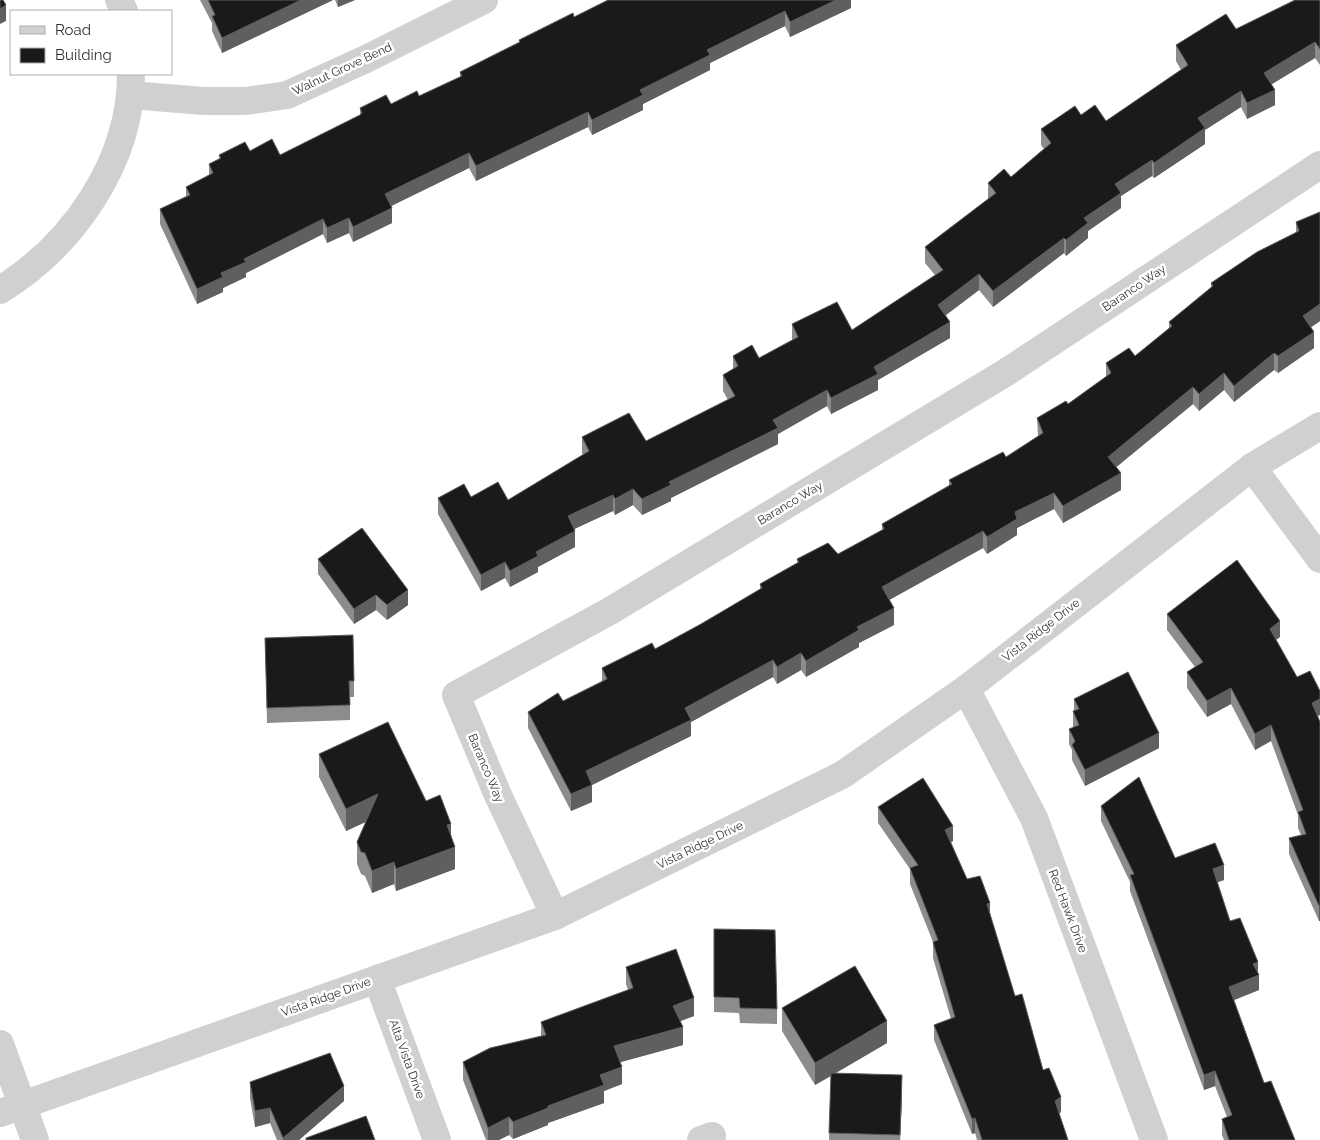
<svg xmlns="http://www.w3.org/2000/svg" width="1320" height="1140" viewBox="0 0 1320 1140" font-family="Raleway,sans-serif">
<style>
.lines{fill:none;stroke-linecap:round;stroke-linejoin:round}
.minor{stroke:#d0d0d0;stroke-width:28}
.wall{fill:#8c8c8c}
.shaded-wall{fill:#5f5f5f}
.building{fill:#1a1a1a;stroke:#5f5f5f}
.labels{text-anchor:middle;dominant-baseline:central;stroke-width:5;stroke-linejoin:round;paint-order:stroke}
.street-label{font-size:12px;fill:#333;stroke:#fff}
</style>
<rect width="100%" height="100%" fill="#fff"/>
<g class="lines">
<!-- minor -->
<g class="minor">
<polyline points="119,0 124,11"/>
<polyline points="131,95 203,101 246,101 287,95 366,59 484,0"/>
<path d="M0,290C73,245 131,162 131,74"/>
<polyline points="1252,467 1320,559"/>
<polyline points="966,689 1034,818 1154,1140"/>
<polyline points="555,916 497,793 456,695 610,611 1005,373 1320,165"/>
<polyline points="377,979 437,1140"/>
<polyline points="0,1044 35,1140"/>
<polyline points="0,1113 555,916 842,775 966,689 1252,467 1320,426"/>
<polyline points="701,1140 712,1136"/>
</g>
</g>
<!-- wall -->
<g class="wall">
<polygon points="200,0 333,0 222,53 212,31 212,23"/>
<polygon points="335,0 355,0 338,7"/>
<polygon points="851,0 851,8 790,37 785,26 710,63 710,70 643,104 643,110 592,135 588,127 476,181 469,168 391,206 392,223 353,242 349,233 327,243 323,234 246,273 246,277 223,288 223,292 197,304 160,224 160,209 186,196 186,187 209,176 209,164 219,159 219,155 250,151 280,155 360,115 360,108 391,104 419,96 460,77 460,72 519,42 519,40 574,17"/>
<polygon points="1320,0 1320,65 1315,58 1272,84 1275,105 1247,119 1241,107 1205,130 1205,144 1154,178 1152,176 1121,196 1121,208 1088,231 1088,238 1066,256 1064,253 993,307 979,290 946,315 950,338 878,380 878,390 831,414 827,406 778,434 778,444 671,498 671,501 642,515 633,505 615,515 613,511 574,529 575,547 538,567 538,572 510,587 505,578 481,591 438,514 438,498 471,497 508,500 583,455 582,453 582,437 646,441 728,400 723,391 723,375 733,370 733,356 759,358 792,340 792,324 852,330 935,275 925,263 925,247 988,199 988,183 1011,177 1044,149 1041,145 1041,129 1081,115 1106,121 1181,70 1176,61 1176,45 1236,29"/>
<polygon points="1320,212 1320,321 1311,327 1314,348 1278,373 1274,370 1234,402 1224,390 1199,411 1193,404 1116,467 1121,490 1063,523 1054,509 1017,528 1017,535 987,554 983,548 889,600 894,625 859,643 859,647 806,677 801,670 777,684 773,677 691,722 691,736 592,785 592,802 571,811 528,728 528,712 563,701 602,682 602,668 655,649 701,624 760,590 760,584 797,563 797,559 838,554 882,530 882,524 949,486 949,480 1006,457 1038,436 1037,418 1068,404 1106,377 1106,363 1135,356 1169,328 1169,322 1211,287 1211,283 1296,233 1296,222"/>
<polygon points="318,559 408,605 387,620 376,610 354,624 318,574"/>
<polygon points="1167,614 1280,637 1276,640 1318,716 1320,722 1320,921 1319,921 1289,854 1289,838 1301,835 1298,828 1298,815 1271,741 1255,750 1231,704 1207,717 1187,688 1187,672 1195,667 1167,630"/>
<polygon points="265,638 354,681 354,697 350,697 350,720 267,723"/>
<polygon points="1074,699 1159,748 1085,786 1072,760 1072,750 1069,744 1069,729 1073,728 1073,711 1074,711"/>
<polygon points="319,754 426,801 451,835 455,869 396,891 394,884 372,893 365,876 361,874 357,864 357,842 366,822 346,831 319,777"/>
<polygon points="1101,806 1175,858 1224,880 1217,882 1230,921 1258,973 1259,990 1234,1000 1264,1083 1295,1140 1224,1140 1222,1135 1222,1119 1227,1117 1215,1086 1204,1090 1130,891 1130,882 1101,821"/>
<polygon points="878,807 953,841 951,842 967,879 990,915 1015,996 1043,1070 1061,1112 1059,1113 1068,1140 977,1140 975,1133 972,1134 934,1040 934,1025 951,1019 933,958 933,942 910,884 910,869 878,823"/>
<polygon points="714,929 777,1009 777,1024 740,1023 739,1013 714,1012"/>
<polygon points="626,967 694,1016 680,1021 683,1045 620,1062 622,1084 604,1091 604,1103 548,1123 548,1125 513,1139 509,1135 499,1140 486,1140 463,1080 463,1062 541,1036 541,1022 628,990 626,984"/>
<polygon points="782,1008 887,1043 836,1073 902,1098 900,1140 829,1140 831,1076 815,1085 782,1031"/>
<polygon points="250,1082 344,1101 299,1140 277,1140 270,1123 255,1127 250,1098"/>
</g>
<!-- shaded-wall -->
<g class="shaded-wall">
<polygon points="301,0 333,0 222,53 222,38"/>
<polygon points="338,0 355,0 338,7"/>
<polygon points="836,0 851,0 851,8 790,37 790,22"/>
<polygon points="6,5 6,21 0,24 0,9"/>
<polygon points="785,11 785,26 710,63 710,70 643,104 643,110 592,135 592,120 640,90 707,50"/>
<polygon points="1315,42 1315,58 1264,89 1264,73"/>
<polygon points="1275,90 1275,105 1247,119 1247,103"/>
<polygon points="1241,91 1241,107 1205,130 1205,144 1154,178 1154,163 1198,118"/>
<polygon points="588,112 588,127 476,181 476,166"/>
<polygon points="469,153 469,168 385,209 385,194"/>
<polygon points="1152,160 1152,176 1121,196 1121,208 1088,231 1088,238 1066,256 1066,240 1084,218 1115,184"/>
<polygon points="392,208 392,223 353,242 353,227"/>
<polygon points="349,218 349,233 327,243 327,228"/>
<polygon points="323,219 323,234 246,273 246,277 223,288 223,292 197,304 197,289 244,259"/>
<polygon points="1064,238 1064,253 993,307 993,291"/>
<polygon points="979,274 979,290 938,321 938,305"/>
<polygon points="1320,304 1320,321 1303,333 1303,316"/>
<polygon points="950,322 950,338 878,380 878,390 831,414 831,398 874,367"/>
<polygon points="1314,332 1314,348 1278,373 1278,356"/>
<polygon points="1274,353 1274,370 1234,402 1234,386"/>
<polygon points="1224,373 1224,390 1199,411 1199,394"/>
<polygon points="1193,387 1193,404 1108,474 1108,457"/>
<polygon points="827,390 827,406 778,434 778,444 671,498 671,501 642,515 642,499 773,420"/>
<polygon points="1121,473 1121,490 1063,523 1063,506"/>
<polygon points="633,489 633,505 615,515 615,499"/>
<polygon points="1054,493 1054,509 1017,528 1017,535 987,554 987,537 1015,512"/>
<polygon points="613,495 613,511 568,532 568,516"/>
<polygon points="575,531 575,547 538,567 538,572 510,587 510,571 536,552"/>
<polygon points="983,531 983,548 882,604 882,587"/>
<polygon points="505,562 505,578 481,591 481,575"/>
<polygon points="408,590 408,605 387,620 387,605"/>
<polygon points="376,595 376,610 354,624 354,609"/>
<polygon points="894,608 894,625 859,643 859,647 806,677 806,661 857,627"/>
<polygon points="1280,621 1280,637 1270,644 1270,629"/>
<polygon points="801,653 801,670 777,684 777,667"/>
<polygon points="773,660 773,677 691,722 691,736 592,785 592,802 571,811 571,794 586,771 685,708"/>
<polygon points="1231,688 1231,704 1207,717 1207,701"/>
<polygon points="1320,699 1320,715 1312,719 1312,703"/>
<polygon points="1271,725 1271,741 1255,750 1255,734"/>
<polygon points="1159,733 1159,748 1085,786 1085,770"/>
<polygon points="378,794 378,816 346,831 346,809"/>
<polygon points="451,824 451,846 447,825"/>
<polygon points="953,826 953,841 945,846 945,830"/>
<polygon points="455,847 455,869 396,891 396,869"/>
<polygon points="394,862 394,884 372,893 372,871"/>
<polygon points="1224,865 1224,880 1213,884 1213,869"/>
<polygon points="990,903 990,918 987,904"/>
<polygon points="1320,905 1320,921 1319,921 1319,906"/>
<polygon points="1258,962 1258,975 1259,975 1259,990 1229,1002 1229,987 1253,964"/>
<polygon points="694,998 694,1016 673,1024 673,1006"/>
<polygon points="887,1021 887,1043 815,1085 815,1063"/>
<polygon points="683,1027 683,1045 614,1064 614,1046"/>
<polygon points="622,1067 622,1084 604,1091 604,1103 548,1123 548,1125 513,1139 513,1122 548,1106 600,1075"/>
<polygon points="1215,1071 1215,1086 1204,1090 1204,1075"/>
<polygon points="902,1075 902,1098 900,1140 900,1135"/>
<polygon points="344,1086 344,1101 299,1140 283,1140 283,1138"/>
<polygon points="1061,1097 1061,1112 1055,1116 1055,1101"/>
<polygon points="270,1108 270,1123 255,1127 255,1111"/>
<polygon points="509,1117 509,1135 499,1140 488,1140 488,1128"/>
<polygon points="975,1118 975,1133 972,1134 972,1119"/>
</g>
<!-- building -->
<g class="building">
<polygon points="0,0 3,0 6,5 0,9"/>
<polygon points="208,0 301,0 222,38 212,16 215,15"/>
<polygon points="608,0 836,0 790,22 785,11 707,50 710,55 640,90 643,95 592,120 588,112 476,166 469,153 385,194 392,208 353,227 349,218 327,228 323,219 244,259 246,262 221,273 223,277 197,289 160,209 190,195 186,187 213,173 209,164 221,158 219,155 245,142 250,151 272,139 280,155 360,115 362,113 360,108 386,95 391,104 417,91 419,96 462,76 460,72 520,42 519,40 573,13 574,17"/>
<polygon points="1295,0 1320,0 1320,49 1315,42 1264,73 1275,90 1247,103 1241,91 1198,118 1205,128 1154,163 1152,160 1115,184 1121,193 1084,218 1088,223 1066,240 1064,238 993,291 979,274 938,305 950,322 874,367 878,374 831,398 827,390 773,420 778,428 669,482 671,485 642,499 633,489 615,499 613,495 568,516 575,531 536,552 538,556 510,571 505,562 481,575 438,498 464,484 471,497 498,482 508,500 589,451 582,437 629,413 646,441 735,396 723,375 738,366 733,356 752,345 759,358 798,337 792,324 837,302 852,330 943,270 925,247 996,193 988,183 1004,169 1011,177 1051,143 1041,129 1075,106 1081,115 1095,105 1106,121 1188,65 1176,45 1226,14 1236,29"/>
<polygon points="1320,212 1320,304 1303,316 1314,332 1278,356 1274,353 1234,386 1224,373 1199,394 1193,387 1108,457 1121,473 1063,506 1054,493 1015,512 1017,519 987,537 983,531 882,587 894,608 857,627 859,630 806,661 801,653 777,667 773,660 685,708 691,720 586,771 592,785 571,794 528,712 558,693 563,701 607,679 602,668 652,643 655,649 701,624 762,588 760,584 799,562 797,559 828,543 838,554 884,529 882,524 952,484 949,480 1003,452 1006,457 1043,433 1037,418 1066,401 1068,404 1111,373 1106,363 1129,348 1135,356 1172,326 1169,322 1213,286 1211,283 1257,252 1299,231 1296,222"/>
<polygon points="362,528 408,590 387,605 376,595 354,609 318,559"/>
<polygon points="1237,560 1280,621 1270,629 1297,677 1310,671 1320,691 1320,699 1312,703 1320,722 1320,905 1319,906 1289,838 1306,834 1298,812 1303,810 1271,725 1255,734 1231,688 1207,701 1187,672 1203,662 1167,614"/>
<polygon points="353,635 354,681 349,681 350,705 267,708 265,638"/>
<polygon points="1128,672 1159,733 1085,770 1072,745 1075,741 1069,729 1079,725 1073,711 1079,709 1074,699"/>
<polygon points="388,722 426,801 440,795 451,824 447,825 455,847 396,869 394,862 372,871 365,853 361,852 357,842 378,794 346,809 319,754"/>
<polygon points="1139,777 1175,858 1215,843 1224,865 1213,869 1230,921 1240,918 1258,962 1253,964 1259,975 1229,987 1264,1083 1271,1081 1295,1140 1229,1140 1222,1119 1232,1115 1215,1071 1204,1075 1130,875 1134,874 1101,806"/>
<polygon points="923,778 953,826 945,830 967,879 980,876 990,903 987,904 1015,996 1022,994 1043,1070 1049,1068 1061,1097 1055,1101 1068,1140 982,1140 975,1118 972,1119 934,1025 955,1017 933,942 938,940 910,868 918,865 878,807"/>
<polygon points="714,929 775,930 777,1009 740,1008 739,998 714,997"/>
<polygon points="676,949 694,998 673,1006 683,1027 614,1046 622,1067 600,1075 604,1085 548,1106 548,1108 513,1122 509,1117 488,1128 463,1062 490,1048 546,1035 541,1022 633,988 626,967"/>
<polygon points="855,966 887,1021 815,1063 782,1008"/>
<polygon points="330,1053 344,1086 283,1138 270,1108 255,1111 250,1082"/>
<polygon points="831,1073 902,1075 900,1135 829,1133"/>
<polygon points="366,1116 375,1140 306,1140 306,1138"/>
</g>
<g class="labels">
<!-- street labels -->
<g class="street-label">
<text transform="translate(342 69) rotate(-25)">Walnut Grove Bend</text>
<text transform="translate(1134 288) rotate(-34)">Baranco Way</text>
<text transform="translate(790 503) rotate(-31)">Baranco Way</text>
<text transform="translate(1041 630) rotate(-38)">Vista Ridge Drive</text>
<text transform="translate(486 768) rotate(67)">Baranco Way</text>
<text transform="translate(700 845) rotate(-26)">Vista Ridge Drive</text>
<text transform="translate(1068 911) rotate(69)">Red Hawk Drive</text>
<text transform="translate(326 997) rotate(-20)">Vista Ridge Drive</text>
<text transform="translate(407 1059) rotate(70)">Alta Vista Drive</text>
</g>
</g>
<!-- legend -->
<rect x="10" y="10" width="162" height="65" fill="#ffffff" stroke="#adadad"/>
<rect x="20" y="26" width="25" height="8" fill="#d0d0d0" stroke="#adadad"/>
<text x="55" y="35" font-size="15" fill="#333333">Road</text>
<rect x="20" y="48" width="25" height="15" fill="#1a1a1a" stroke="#adadad"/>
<text x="55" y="60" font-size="15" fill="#333333">Building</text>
</svg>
